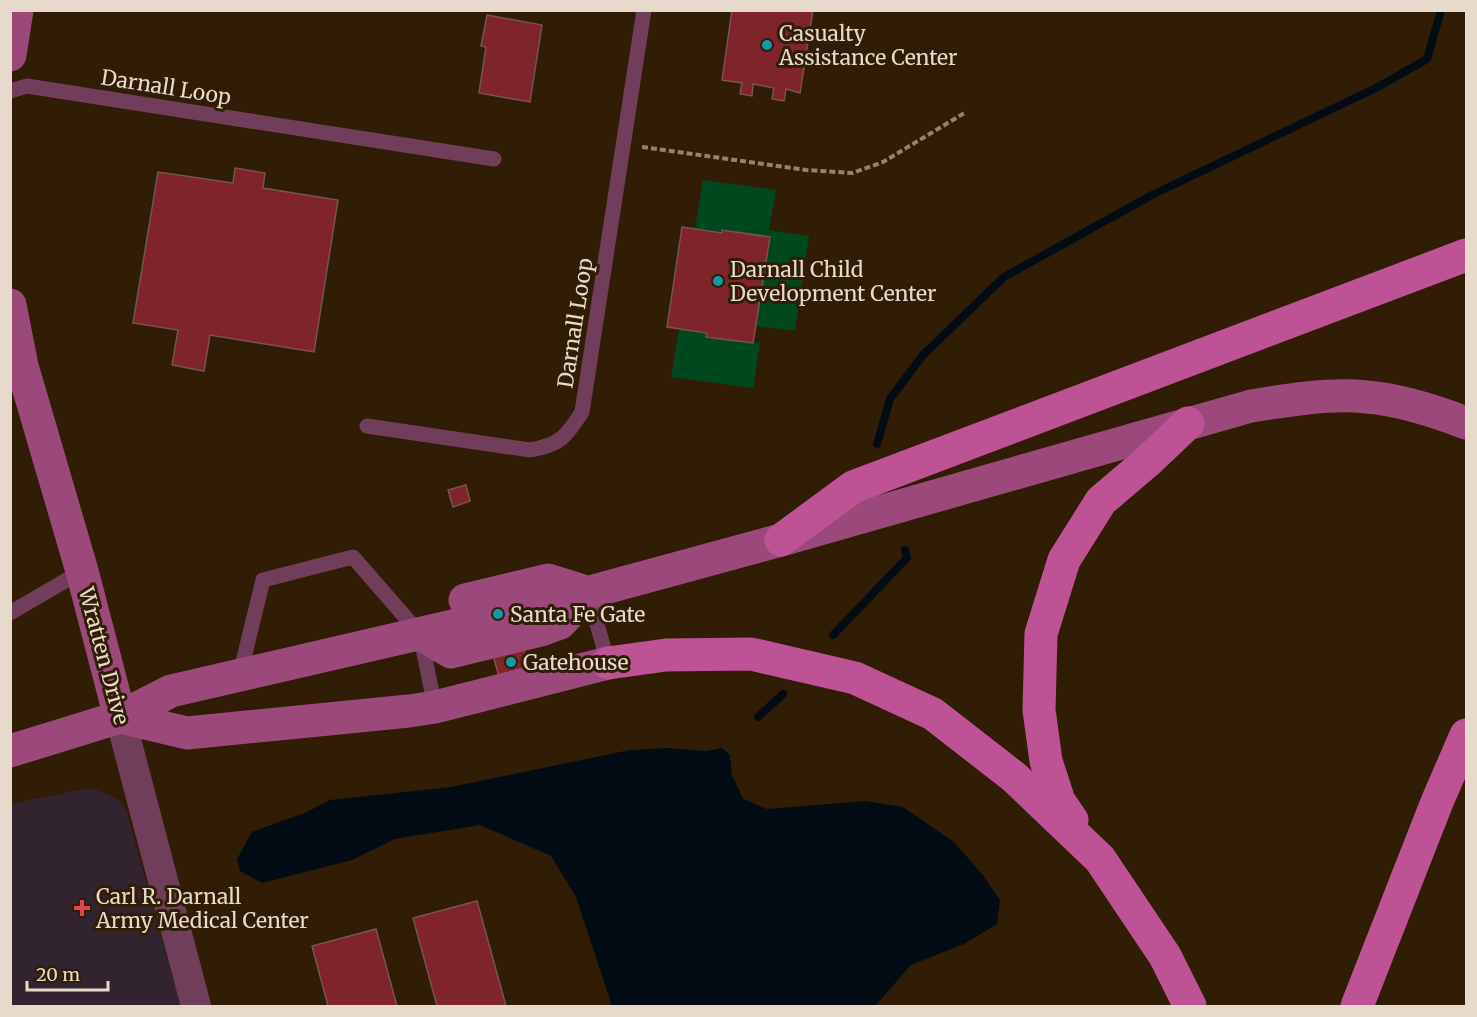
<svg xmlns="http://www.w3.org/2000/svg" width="1477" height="1017" viewBox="0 0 1477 1017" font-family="Merriweather,serif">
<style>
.medical{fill:#32242f}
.green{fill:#00481d}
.water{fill:#030c14}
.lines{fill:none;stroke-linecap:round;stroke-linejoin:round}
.stream{stroke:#030c14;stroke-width:8}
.building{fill:#7f242a;stroke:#775352;stroke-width:1.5}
.path{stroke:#93826f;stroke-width:4;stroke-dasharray:6 3;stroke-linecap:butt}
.lane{stroke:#703d5b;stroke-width:15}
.street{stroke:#703d5b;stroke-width:30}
.secondary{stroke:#9b497b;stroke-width:33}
.primary{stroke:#bd5294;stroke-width:33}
.culture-dot{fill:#0f9aa8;stroke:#311d05;stroke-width:2}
.health-dot{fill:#e0444e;stroke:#311d05;stroke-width:2}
.labels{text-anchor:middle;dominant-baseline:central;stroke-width:6;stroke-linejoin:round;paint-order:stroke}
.poi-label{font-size:21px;fill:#e7d9cb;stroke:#311d05;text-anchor:start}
.street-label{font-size:21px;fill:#e7d9cb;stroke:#311d05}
</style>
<rect width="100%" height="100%" fill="#311d05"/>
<!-- medical -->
<polygon class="medical" points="88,788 94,789 117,798 126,810 181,1006 11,1006 11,804"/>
<!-- green -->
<g class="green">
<polygon points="703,180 776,190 769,230 809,236 795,331 756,326 770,237 722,230 722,233 695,229"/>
<polygon points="679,329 707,333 707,337 760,343 753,388 671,377"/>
</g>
<!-- water -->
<polygon class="water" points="666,748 706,751 722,748 730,755 732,775 743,799 767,809 866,801 903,807 954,842 982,874 1000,900 997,924 964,944 911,965 875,1006 612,1006 576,897 551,856 480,825 395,839 352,860 262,883 240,871 237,859 252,832 307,812 330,800 451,787 630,750"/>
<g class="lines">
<!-- stream -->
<g class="stream">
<polyline points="877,444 890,399 923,355 1004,277 1152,195 1378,87 1427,59 1441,10"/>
<polyline points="833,635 907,558 905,550"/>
<polyline points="758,717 783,694"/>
</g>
</g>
<!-- building -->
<g class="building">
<polygon points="732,10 813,10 800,93 786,89 784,101 772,99 774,88 753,84 752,96 740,94 742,83 722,80"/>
<polygon points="487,15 542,25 530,102 479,93 486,47 481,46"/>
<polygon points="235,168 265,173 263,188 338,200 314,352 210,335 204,371 172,365 178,330 133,323 158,172 233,183"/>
<polygon points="682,227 722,233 722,230 770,237 753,343 706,337 707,333 667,327"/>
<polygon points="466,485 470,501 453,507 448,490"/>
<polygon points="523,647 529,669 499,677 493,655"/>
<polygon points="477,901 506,1006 437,1006 413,918"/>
<polygon points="376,929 397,1006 328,1006 312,946"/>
</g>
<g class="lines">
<!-- path -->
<polyline class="path" points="642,147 806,170 852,173 883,162 966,112"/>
<!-- lane -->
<g class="lane">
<polyline points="10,91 27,86 494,159"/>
<path d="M367,426L530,450C560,445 566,437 582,412L644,10"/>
<polyline points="588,592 608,663"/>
<polyline points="10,613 82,571"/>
<polyline points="240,674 263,580 353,557 420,634 435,707"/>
</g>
<!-- street -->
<polyline class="street" points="120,717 196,1006"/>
<!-- secondary -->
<g class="secondary">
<polyline points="10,55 17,10"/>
<polyline points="10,305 22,366 82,571 120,717"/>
<polyline points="465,600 548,580 580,590"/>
<polyline points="420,634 451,652 541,630 560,623 585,596"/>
<polyline points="120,717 187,733 409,711 435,707 608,663"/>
<path d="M10,751L120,717L171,691L535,607L781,540L1251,406C1288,400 1331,393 1367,397C1402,400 1435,411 1466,423"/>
</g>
<!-- primary -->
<g class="primary">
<polyline points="781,540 853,487 1466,255"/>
<polyline points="608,663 666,655 751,654 855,678 933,714 1014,777 1100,859 1165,956 1190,1006"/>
<polyline points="1072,820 1059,801 1046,761 1039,710 1041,634 1064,560 1101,501 1148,461 1188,423"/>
<polyline points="1357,1006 1437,802 1466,735"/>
</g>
</g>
<!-- markers -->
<g class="culture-dot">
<circle cx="767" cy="45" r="6"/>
<circle cx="718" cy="281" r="6"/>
<circle cx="498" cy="614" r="6"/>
<circle cx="511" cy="662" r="6"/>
</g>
<path class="health-dot" d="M79 899h6v6h6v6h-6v6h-6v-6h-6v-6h6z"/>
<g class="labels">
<!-- poi labels -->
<g class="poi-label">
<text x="779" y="33">Casualty<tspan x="779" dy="24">Assistance Center</tspan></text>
<text x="730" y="269">Darnall Child<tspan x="730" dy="24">Development Center</tspan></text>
<text x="510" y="614">Santa Fe Gate</text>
<text x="523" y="662">Gatehouse</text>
<text x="96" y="896">Carl R. Darnall<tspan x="96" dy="24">Army Medical Center</tspan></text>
</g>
<!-- street labels -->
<g class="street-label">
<text transform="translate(166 87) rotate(9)">Darnall Loop</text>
<text transform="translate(575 323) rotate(-81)">Darnall Loop</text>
<text transform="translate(104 656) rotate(75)">Wratten Drive</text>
</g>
</g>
<!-- border -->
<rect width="1477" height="1017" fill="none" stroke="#e7d9cb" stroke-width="24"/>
<!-- scale -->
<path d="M27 981v9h81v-9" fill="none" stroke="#e7d9cb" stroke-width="3"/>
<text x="36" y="981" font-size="18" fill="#e7d9cb" stroke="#311d05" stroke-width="4.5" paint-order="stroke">20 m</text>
</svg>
